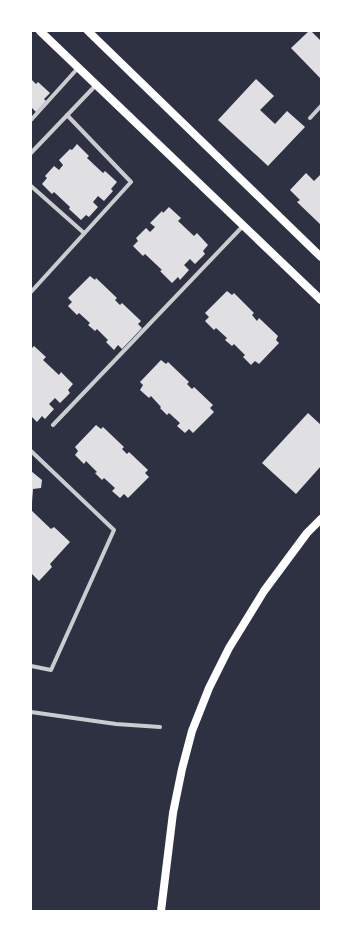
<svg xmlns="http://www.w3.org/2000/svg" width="352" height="942" viewBox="0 0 352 942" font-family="'Public Sans',sans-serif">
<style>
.building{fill:#e0e0e3}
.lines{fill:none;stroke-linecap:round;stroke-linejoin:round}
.minor{stroke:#caccd0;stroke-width:4}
.secondary{stroke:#fff;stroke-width:8}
</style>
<rect width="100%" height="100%" fill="#2d3142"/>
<!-- building -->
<g class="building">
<polygon points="309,31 311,31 321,41 321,79 291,48"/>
<polygon points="31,79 36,84 38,82 50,93 44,99 46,101 36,112 31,107"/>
<polygon points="256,79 274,96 260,110 275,124 287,111 305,127 268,166 218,120"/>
<polygon points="77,144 89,156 87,158 103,173 105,171 117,182 111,189 113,191 104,201 98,196 93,202 98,207 89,217 86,215 81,220 69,209 70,207 54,192 52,194 42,184 47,178 45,176 54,166 59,170 63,165 59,160 70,149 72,150"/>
<polygon points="306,173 314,181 321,174 321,225 297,202 300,200 290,190"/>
<polygon points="169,207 181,218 178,221 194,236 197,233 208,245 203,251 205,254 195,264 190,259 184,265 189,270 180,280 178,277 172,283 160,271 162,270 145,254 143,256 133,246 138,241 136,238 146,228 150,232 155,227 150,223 162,211 163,213"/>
<polygon points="90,276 95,280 96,278 117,298 115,300 120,305 122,303 141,321 138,324 142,328 122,349 118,345 114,350 106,342 108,340 97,329 95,331 88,325 90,323 79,313 77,315 68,306 72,302 68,298"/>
<polygon points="227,291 232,295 234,293 254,313 252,315 257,321 259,318 278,336 276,340 279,343 259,364 255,361 251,365 243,357 245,355 234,344 232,346 225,340 227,338 216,328 214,330 205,321 209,317 205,313"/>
<polygon points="34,346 46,357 43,360 59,375 61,372 73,384 68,390 70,393 60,403 55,398 49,404 54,409 45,419 42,416 37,422 31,416 31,349"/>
<polygon points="161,360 166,364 168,362 189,382 187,384 192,389 194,387 213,405 210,408 214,412 193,433 189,429 185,433 177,426 180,423 169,413 167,415 160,408 161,407 151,396 149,398 140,390 143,385 140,382"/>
<polygon points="308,413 321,425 321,466 296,494 262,463"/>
<polygon points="96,425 101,429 103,427 124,447 122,449 127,454 129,452 148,470 145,473 149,477 128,498 124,494 120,498 112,491 115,488 104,478 102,480 95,473 97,472 86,461 84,464 75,455 78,451 75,447"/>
<polygon points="31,471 42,480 41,488 33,489 32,502 31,501"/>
<polygon points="31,510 51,529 54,527 70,542 50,564 52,567 39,581 31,573"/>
</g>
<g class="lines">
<!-- minor -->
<g class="minor">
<polyline points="310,118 321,106"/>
<polyline points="31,120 78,68"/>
<polyline points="31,153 96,85"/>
<polyline points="31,186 84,233"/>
<polyline points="31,292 131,182 67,115"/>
<polyline points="53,425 243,226"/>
<polyline points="31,451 114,530 51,670 31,666"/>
<polyline points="31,712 116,724 160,727"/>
</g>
<!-- secondary -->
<g class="secondary">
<polyline points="40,31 321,300"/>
<polyline points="88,31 321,257"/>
<polyline points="161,911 173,813 182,769 192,731 209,688 229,648 264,591 307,533 321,519"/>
</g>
</g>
<!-- border -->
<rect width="352" height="942" fill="none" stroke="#ffffff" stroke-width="64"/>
</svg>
